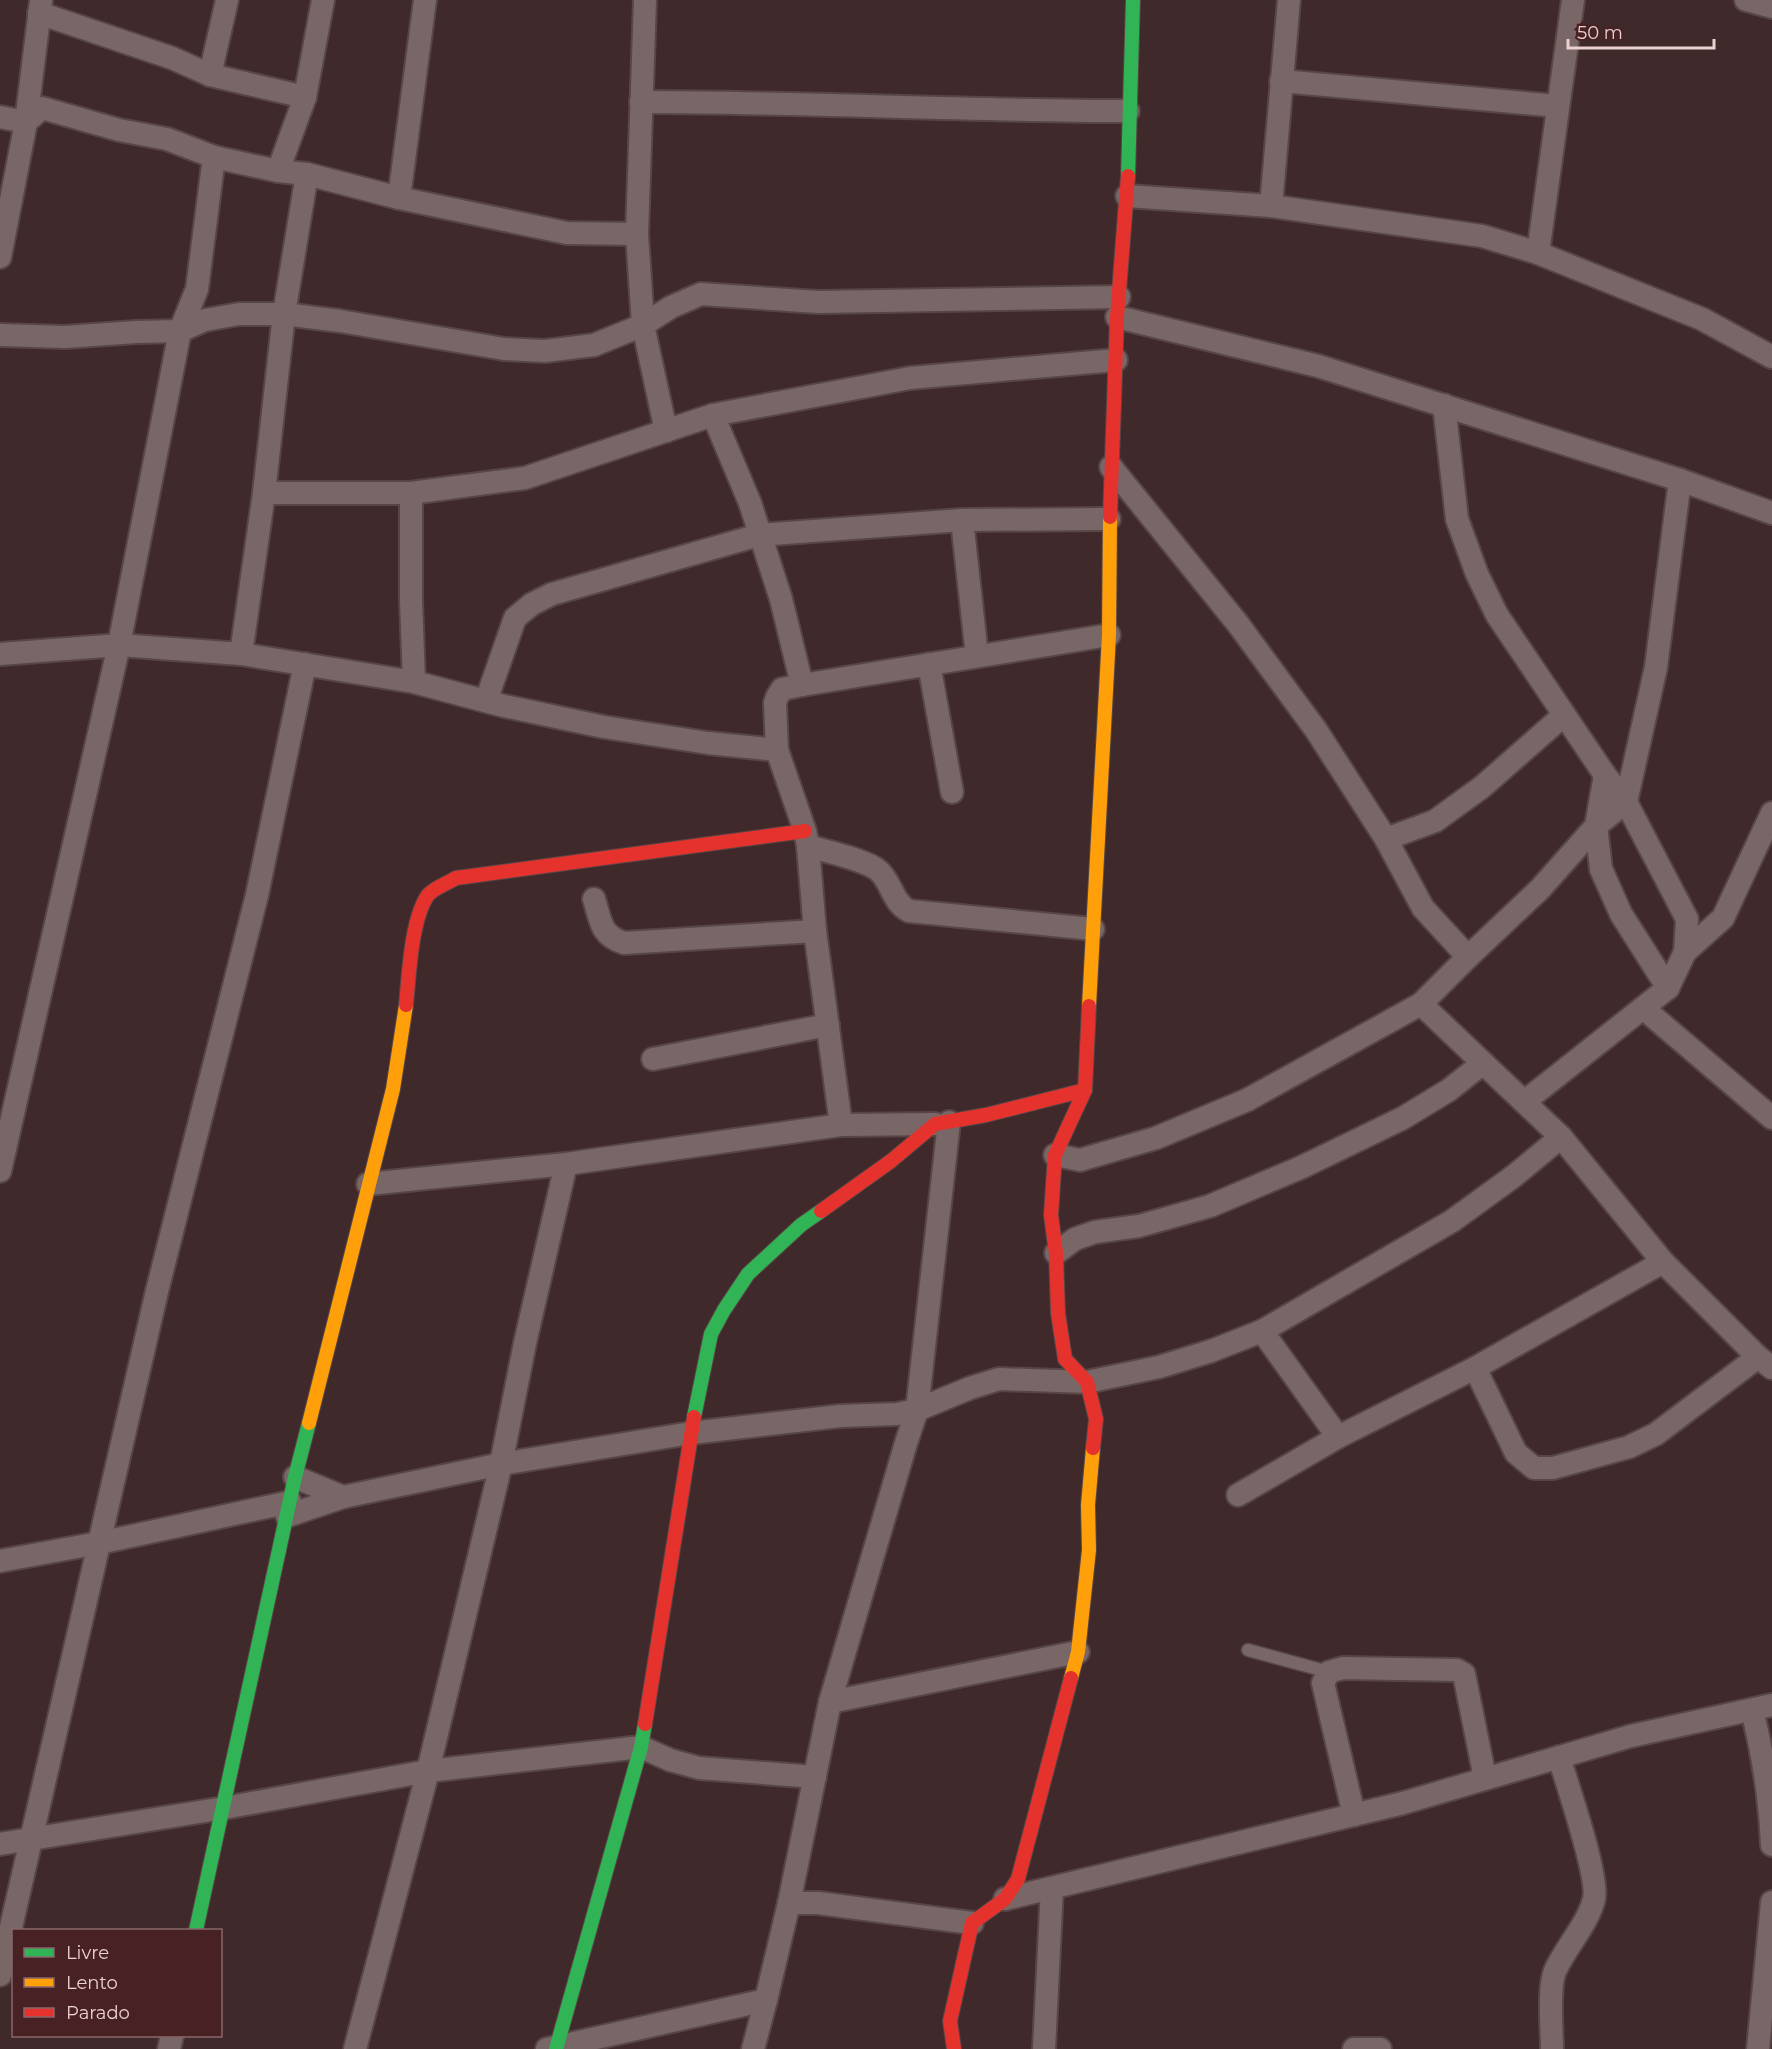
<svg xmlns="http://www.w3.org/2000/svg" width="1772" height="2049" viewBox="0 0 1772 2049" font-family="Montserrat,sans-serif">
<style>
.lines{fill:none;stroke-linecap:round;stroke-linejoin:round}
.lane-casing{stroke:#584546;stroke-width:15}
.street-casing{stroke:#584546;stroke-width:26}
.fast-casing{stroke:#584546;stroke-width:16}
.slow-casing{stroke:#584546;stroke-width:16}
.jam-casing{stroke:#584546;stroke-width:16}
.lane{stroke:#796767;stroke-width:12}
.street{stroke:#796767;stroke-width:22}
.fast{stroke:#30b455;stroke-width:14}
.slow{stroke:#ff9f0a;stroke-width:14}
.jam{stroke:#e5322d;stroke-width:14}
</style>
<rect width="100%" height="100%" fill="#3f292b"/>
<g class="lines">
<defs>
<polyline id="lane" points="1248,1650 1329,1672"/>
<g id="street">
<polyline points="645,0 637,234 643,325 666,431"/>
<polyline points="1746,0 1772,7"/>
<polyline points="39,13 172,58 210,75 305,97"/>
<polyline points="210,75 227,0"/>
<polyline points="1281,81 1558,106"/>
<path d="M641,102C803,102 966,111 1128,111"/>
<polyline points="0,117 26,122"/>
<polyline points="26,122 42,108 119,130 167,139 214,157 278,171 307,174 399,198 567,233 637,234"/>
<polyline points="278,171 305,97 323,0"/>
<polyline points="1127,196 1271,206 1482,236 1538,253 1702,319 1772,357"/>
<polyline points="399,198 425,0"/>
<polyline points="1271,206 1289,0"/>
<polyline points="1538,253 1573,0"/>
<polyline points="0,257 26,122 41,1"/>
<polyline points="1117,317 1318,366 1680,480 1772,513"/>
<polyline points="0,335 65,337 136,332 180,331 205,320 239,314 284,314 340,321 504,349 545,351 594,345 643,325 671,307 701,294 818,302 1119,297"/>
<polyline points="1444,405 1457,519 1477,574 1497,615 1605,775 1626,802 1687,919 1685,952 1668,988 1524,1102"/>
<polyline points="713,415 750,503 781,599 802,685"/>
<polyline points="1111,467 1238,624 1316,730 1386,839 1423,908 1468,957"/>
<polyline points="264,493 411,493 525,478 713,415 910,378 1116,360"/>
<polyline points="411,493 411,600 414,682"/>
<polyline points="962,520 977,656"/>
<polyline points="0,654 119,645 241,654 414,682 504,706 604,727 708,743 777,750"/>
<polyline points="241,654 264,493 284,314 307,174"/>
<polyline points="929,664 952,792"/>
<polyline points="486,701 515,618 532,604 552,594 759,535 962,520 1109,519"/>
<polyline points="1386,839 1435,821 1482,787 1564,715"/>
<path d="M808,846C825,851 867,860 879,871C892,883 892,902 909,911L1093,929"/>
<path d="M594,899C601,921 600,935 624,943L815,931"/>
<polyline points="1685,952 1723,918 1772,813"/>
<polyline points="1668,988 1621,914 1601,869 1596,826 1626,802 1656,667 1680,480"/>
<polyline points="1421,1004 1561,1137 1663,1262 1758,1357 1772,1368"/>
<polyline points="1643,1008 1772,1118"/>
<polyline points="653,1059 828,1025"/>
<polyline points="841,1125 815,931 808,846 805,831 777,750 775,703 777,697 782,689 802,685 1109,635"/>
<polyline points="1055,1155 1080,1160 1156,1138 1247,1100 1421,1004 1468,957 1540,889 1596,826 1605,775"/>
<polyline points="0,1171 119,645 180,331 197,289 214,157"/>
<polyline points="368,1184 566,1164 841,1125 935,1124"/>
<polyline points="1056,1253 1075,1239 1095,1232 1139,1226 1210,1206 1302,1167 1403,1118 1449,1090 1483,1063"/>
<polyline points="1262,1331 1338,1437"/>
<polyline points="1475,1368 1516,1453 1534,1468 1553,1468 1629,1447 1656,1434 1758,1357"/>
<polyline points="295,1477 343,1497"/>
<polyline points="1238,1495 1338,1437 1475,1368 1663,1262"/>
<polyline points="287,1516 343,1497 501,1464 691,1433 840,1416 897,1414 917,1410 970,1388 999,1379 1087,1382 1159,1367 1211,1351 1262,1331 1452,1221 1514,1176 1561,1137"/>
<polyline points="0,1561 99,1543 290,1502"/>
<polyline points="830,1702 1078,1652"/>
<path d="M1752,1710C1763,1754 1770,1799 1772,1845"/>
<polyline points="1354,1815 1323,1683 1329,1672 1343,1668 1457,1670 1464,1674 1485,1778"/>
<polyline points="0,1844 224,1808 428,1771 641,1747 670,1760 699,1768 815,1777"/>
<polyline points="1005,1899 1403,1803 1631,1736 1772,1705"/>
<polyline points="789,1903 830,1702 906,1443 917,1410 949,1122"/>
<polyline points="0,1975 157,1291 257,895 305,664"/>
<polyline points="169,2049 172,2036"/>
<polyline points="355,2049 428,1771 501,1464 525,1343 566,1164"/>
<polyline points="547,2049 766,2000 789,1903 818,1903 972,1923"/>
<polyline points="753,2049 766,2000"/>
<polyline points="1044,2049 1052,1888"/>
<polyline points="1354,2049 1380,2049"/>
<path d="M1552,2049C1552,2030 1548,1988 1555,1971C1565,1948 1588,1924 1594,1899C1599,1876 1567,1784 1559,1757"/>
<polyline points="1758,2049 1772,1902"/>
</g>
<g id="fast">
<polyline points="1128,176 1133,0"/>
<polyline points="694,1417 711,1334 724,1310 748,1274 801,1225 821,1211"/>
<polyline points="196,1930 295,1477 309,1423"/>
<polyline points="556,2049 641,1747 645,1724"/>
</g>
<g id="slow">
<polyline points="1089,1006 1109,635 1110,517"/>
<polyline points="309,1423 393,1089 406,1005"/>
<polyline points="1071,1678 1078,1652 1089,1550 1088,1505 1093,1448"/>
</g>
<g id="jam">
<polyline points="1110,517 1117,317 1128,176"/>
<path d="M406,1005C409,976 411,919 428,895C434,888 448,883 456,878L805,831"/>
<polyline points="1089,1006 1085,1090 1055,1155 1051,1215 1056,1253 1058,1313 1065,1359 1087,1382 1096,1419 1093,1448"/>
<polyline points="821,1211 891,1161 935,1124 986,1115 1085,1090"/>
<polyline points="645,1724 694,1417"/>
<polyline points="954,2049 950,2021 972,1923 1005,1899 1018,1879 1071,1678"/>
</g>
</defs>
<!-- lane casing -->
<use href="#lane" class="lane-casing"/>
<!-- street casing -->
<use href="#street" class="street-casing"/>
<!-- fast casing -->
<use href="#fast" class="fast-casing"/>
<!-- slow casing -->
<use href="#slow" class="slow-casing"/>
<!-- jam casing -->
<use href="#jam" class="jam-casing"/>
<!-- lane -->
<use href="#lane" class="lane"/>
<!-- street -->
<use href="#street" class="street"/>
<!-- fast -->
<use href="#fast" class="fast"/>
<!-- slow -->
<use href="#slow" class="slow"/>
<!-- jam -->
<use href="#jam" class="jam"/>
</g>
<!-- legend -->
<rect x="12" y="1929" width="210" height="108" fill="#472124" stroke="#896769" stroke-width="1.5"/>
<rect x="24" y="1948" width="30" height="9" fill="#30b455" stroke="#896769" stroke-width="1.5"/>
<text x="66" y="1959" font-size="18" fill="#ebd1d1">Livre</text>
<rect x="24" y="1978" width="30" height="9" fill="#ff9f0a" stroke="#896769" stroke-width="1.5"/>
<text x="66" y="1989" font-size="18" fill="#ebd1d1">Lento</text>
<rect x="24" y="2008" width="30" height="9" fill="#e5322d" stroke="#896769" stroke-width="1.5"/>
<text x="66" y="2019" font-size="18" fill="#ebd1d1">Parado</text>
<!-- scale -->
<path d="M1568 39v9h146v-9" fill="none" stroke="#ebd1d1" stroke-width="3"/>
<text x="1577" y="39" font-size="18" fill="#ebd1d1" stroke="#472124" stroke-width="4.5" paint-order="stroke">50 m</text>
</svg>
